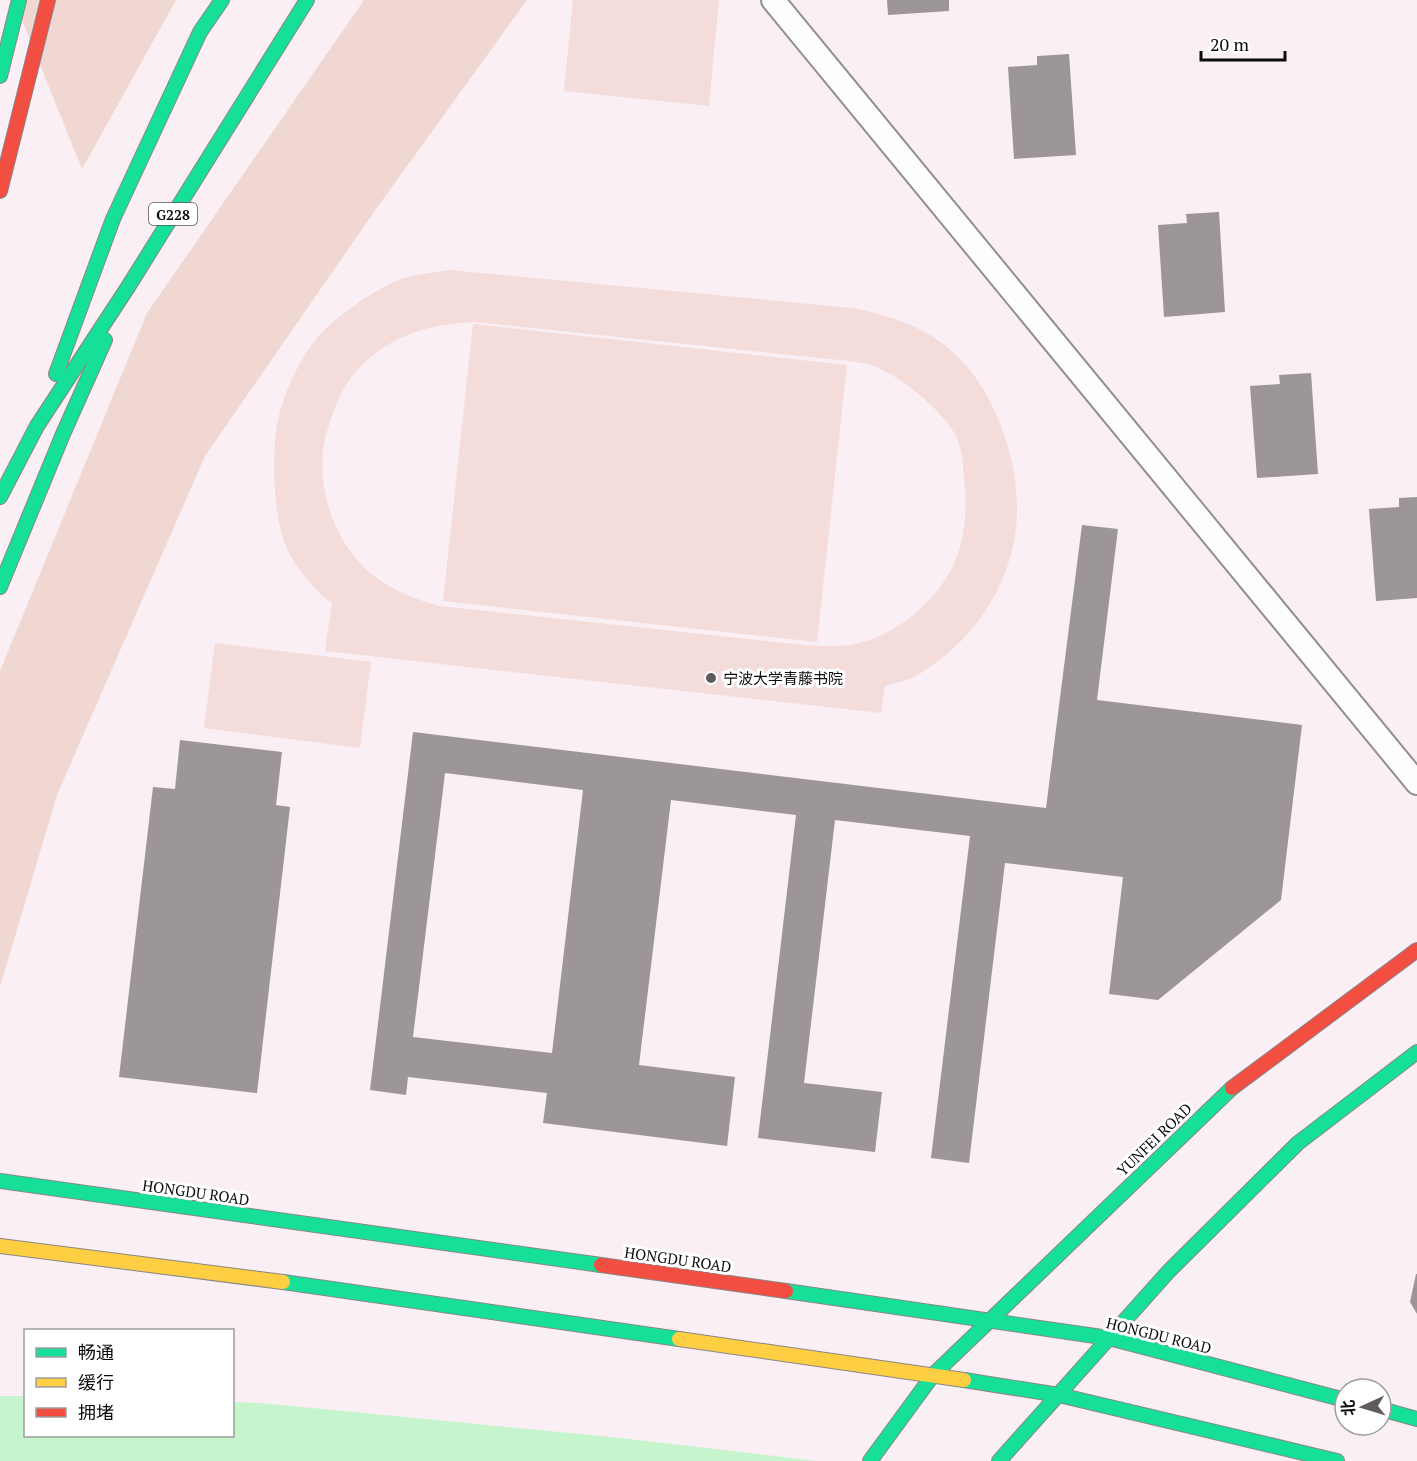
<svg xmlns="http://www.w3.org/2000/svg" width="1417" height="1461" viewBox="0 0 1417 1461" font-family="'PT Serif','Noto Sans SC',serif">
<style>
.green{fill:#f1d7d1}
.pitch{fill:#f4dcdb;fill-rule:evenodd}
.water{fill:#c6f4cc}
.building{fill:#9c9599;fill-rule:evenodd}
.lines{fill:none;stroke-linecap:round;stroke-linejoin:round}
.street-casing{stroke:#938e90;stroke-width:26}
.fast-casing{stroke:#8a8587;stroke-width:16}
.slow-casing{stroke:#8a8587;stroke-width:16}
.jam-casing{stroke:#8a8587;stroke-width:16}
.street{stroke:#fefdfd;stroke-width:22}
.fast{stroke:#16e098;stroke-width:14}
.slow{stroke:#ffcf43;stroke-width:14}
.jam{stroke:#f24e42;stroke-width:14}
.poi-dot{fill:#5f5b5d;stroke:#fff;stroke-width:2}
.labels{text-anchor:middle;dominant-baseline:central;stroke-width:6;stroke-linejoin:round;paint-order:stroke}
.shield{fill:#fff;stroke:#555;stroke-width:1.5}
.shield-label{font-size:14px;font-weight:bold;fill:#0c0c0c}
.poi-label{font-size:15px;fill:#0c0c0c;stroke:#fff;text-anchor:start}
.street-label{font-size:15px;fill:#0c0c0c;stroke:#fff}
</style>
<rect width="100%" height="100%" fill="#faeff4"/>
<!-- green -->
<g class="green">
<polygon points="14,0 176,0 82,169"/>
<polygon points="364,0 527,0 376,209 205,456 57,795 0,987 0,671 147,313"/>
</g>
<!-- pitch -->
<g class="pitch">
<polygon points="573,0 719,0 709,106 564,91"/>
<path d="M450,270L853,308C887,315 921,325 948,348C974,370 989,395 1001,426C1011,452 1017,481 1017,510C1017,570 983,630 934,664C928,668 922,673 915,676C906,681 895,683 885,686L881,713L325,651L332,602C323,598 319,592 312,585C303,575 294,563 288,551C272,517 270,444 281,408C288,384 301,358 316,339C331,320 378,287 401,279C416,274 434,273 450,270ZM474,322L849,361C856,362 864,363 871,365C899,375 940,408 955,434C962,447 963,465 964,478C967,500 966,525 960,547C947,594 898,638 849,645C835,647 819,646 804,645L439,606C415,599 393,591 373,575C335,545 316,490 324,443C326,433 330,422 333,413C339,397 347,381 358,369C391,335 428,324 474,322Z"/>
<polygon points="473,324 847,365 817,642 443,601"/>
<polygon points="215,643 371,662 360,748 204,728"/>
</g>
<!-- water -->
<polygon class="water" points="0,1396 25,1396 26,1436 232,1436 233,1402 261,1403 621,1438 817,1461 0,1461"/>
<!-- building -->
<g class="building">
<polygon points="887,0 949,0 949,11 888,15"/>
<polygon points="1069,54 1076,155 1014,159 1008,67 1037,65 1037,56"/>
<polygon points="1219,212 1225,312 1164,317 1158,225 1187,223 1186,214"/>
<polygon points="1311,373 1318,474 1257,478 1250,386 1280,384 1279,375"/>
<polygon points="1417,497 1417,598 1376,601 1369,509 1399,507 1399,498"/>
<path d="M1082,525L1118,529L1097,700L1302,725L1281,900L1158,1000L1109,994L1123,877L1005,863L969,1163L931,1158L970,836L835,820L804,1083L882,1092L875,1152L758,1138L796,815L671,800L639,1065L735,1077L727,1146L543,1123L547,1093L408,1077L406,1095L370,1090L413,732L1046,808ZM445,773L583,790L552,1053L413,1037Z"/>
<polygon points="180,740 282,752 276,805 290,807 257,1093 119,1077 153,787 175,789"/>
<polygon points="1416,1274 1417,1274 1417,1314 1410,1302"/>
</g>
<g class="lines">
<defs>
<polyline id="street" points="773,0 1417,783"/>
<g id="fast">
<polyline points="0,76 19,0"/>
<polyline points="56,374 113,219 200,32 222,0"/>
<polyline points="0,497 37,426 128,287 307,0"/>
<polyline points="0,587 63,434 105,340"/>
<polyline points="0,1181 601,1265"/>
<polyline points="283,1282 679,1339"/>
<polyline points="786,1291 1109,1338 1345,1400"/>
<polyline points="964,1380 1059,1395 1337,1461"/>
<polyline points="1381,1409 1417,1419"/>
<polyline points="870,1461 933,1375 1232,1088"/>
<polyline points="999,1461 1169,1271 1298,1143 1417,1052"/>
</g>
<g id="slow">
<polyline points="0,1246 283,1282"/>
<polyline points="679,1339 964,1380"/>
</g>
<g id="jam">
<polyline points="0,191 48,0"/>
<polyline points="1232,1088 1417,950"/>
<polyline points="601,1265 786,1291"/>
</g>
</defs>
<!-- street casing -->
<use href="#street" class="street-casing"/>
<!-- fast casing -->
<use href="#fast" class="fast-casing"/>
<!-- slow casing -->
<use href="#slow" class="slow-casing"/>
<!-- jam casing -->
<use href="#jam" class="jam-casing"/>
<!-- street -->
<use href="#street" class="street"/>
<!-- fast -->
<use href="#fast" class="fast"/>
<!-- slow -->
<use href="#slow" class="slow"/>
<!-- jam -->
<use href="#jam" class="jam"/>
</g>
<!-- markers -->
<circle class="poi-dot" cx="711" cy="678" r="6"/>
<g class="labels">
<!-- shield labels -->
<rect class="shield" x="149" y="203" width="48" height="22" rx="4.5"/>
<g class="shield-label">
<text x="173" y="214">G228</text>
</g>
<!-- poi labels -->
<g class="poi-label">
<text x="723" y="678">宁波大学青藤书院</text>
</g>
<!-- street labels -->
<g class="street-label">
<text transform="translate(1154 1139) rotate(-44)">YUNFEI ROAD</text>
<text transform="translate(196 1192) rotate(8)">HONGDU ROAD</text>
<text transform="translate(678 1259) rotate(8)">HONGDU ROAD</text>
<text transform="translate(1159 1335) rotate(14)">HONGDU ROAD</text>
</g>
</g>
<!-- legend -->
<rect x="24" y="1329" width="210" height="108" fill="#ffffff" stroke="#9e9e9e" stroke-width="1.5"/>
<rect x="36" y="1348" width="30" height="9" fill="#16e098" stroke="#9e9e9e" stroke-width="1.5"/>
<text x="78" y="1359" font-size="18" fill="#0c0c0c">畅通</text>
<rect x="36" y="1378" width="30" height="9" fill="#ffcf43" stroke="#9e9e9e" stroke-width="1.5"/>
<text x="78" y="1389" font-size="18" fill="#0c0c0c">缓行</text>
<rect x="36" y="1408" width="30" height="9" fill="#f24e42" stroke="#9e9e9e" stroke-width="1.5"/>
<text x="78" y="1419" font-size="18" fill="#0c0c0c">拥堵</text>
<!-- north arrow -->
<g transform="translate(1363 1407) rotate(266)"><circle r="28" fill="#ffffff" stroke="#9e9e9e" stroke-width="1.5"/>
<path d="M0-4.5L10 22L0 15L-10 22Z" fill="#5f5b5d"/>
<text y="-9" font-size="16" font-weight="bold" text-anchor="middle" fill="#0c0c0c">北</text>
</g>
<!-- scale -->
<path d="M1201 51v9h84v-9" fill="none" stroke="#0c0c0c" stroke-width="3"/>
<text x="1210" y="51" font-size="18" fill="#0c0c0c" stroke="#ffffff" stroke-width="4.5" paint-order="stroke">20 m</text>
</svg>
